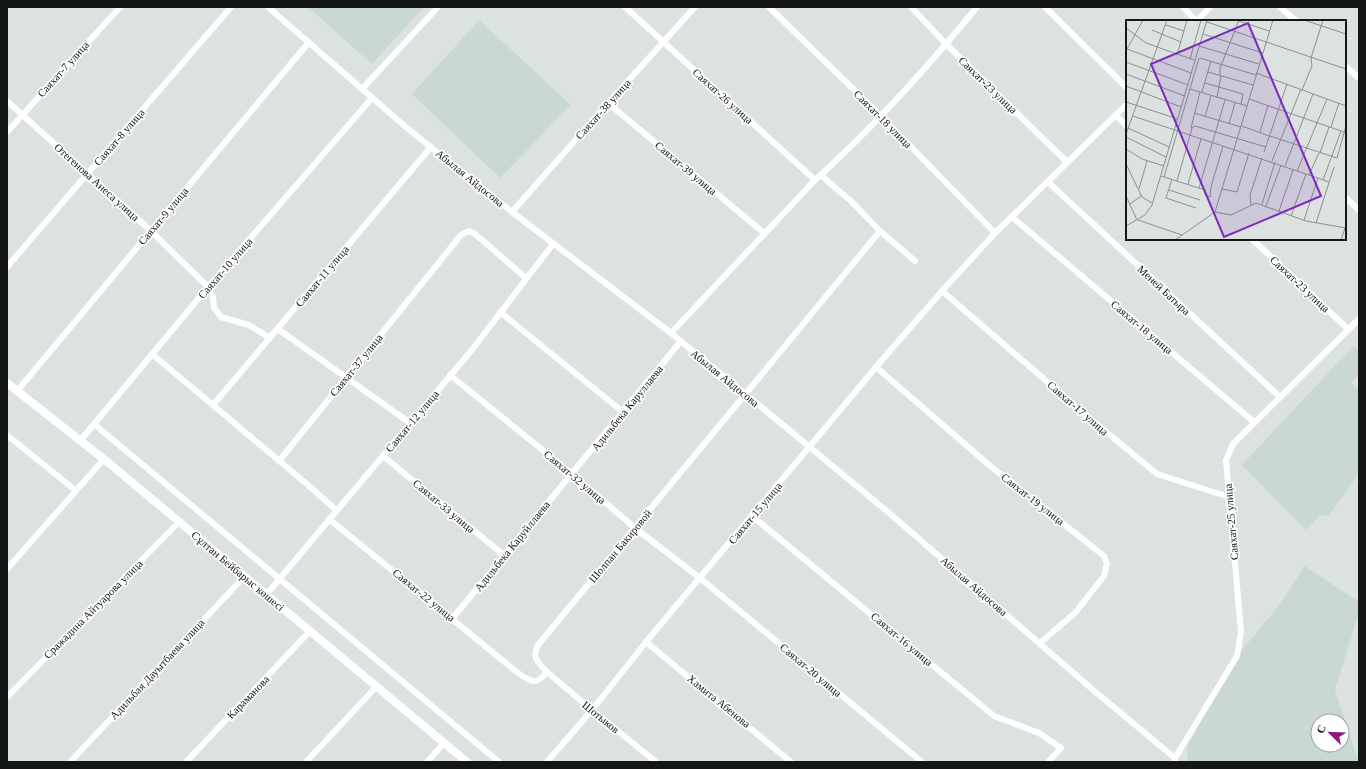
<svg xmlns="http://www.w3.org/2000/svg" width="1366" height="769" viewBox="0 0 1366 769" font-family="'Times New Roman',serif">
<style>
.built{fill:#cad8d5;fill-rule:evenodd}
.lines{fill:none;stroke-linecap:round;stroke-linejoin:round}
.minor{stroke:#fff;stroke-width:6}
.major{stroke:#fff;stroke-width:8}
.labels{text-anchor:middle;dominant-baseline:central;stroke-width:3.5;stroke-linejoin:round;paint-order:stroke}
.street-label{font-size:11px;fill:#151717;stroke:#fff}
.inset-road{fill:none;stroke:#8c9190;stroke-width:1}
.view{fill:#7b2cbf;fill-opacity:0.15;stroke:#7b2cbf;stroke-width:2}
.inset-edge{fill:none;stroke:#151717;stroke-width:2}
</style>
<rect width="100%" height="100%" fill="#dce2e0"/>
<!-- built -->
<g class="built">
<polygon points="308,7 424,7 372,64"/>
<polygon points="479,20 571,105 500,178 412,94"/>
<polygon points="1354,345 1359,351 1359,374 1351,383 1359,390 1359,473 1329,515 1319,516 1306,530 1242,465"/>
<path d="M1305,566L1359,602V612L1335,690L1359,762H1188L1187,746L1237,656L1280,604ZM1318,721H1342V745H1318Z"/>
</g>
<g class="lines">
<!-- minor -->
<g class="minor">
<polyline points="268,7 407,128 512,212 671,333 759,405 888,512 1092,689 1175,758"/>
<path d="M625,7L815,180C874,127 927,68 977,7"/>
<polyline points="769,7 881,116 995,233"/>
<polyline points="911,7 946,44 1067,162"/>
<polyline points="1045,7 1127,88"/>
<polyline points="1183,7 1196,21"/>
<polyline points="1280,7 1296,21"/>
<polyline points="1197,21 1210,7"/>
<polyline points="1345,66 1359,78"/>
<polyline points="362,89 438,7"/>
<polyline points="7,101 150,230 208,287 213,297 214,308 221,317 249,325 270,338"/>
<polyline points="608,103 764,233"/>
<polyline points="1116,116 1127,126"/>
<polyline points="7,132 120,7"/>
<polyline points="821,175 833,186 851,201 880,231 915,261"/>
<polyline points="1048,182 1280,397"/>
<polyline points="1345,197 1359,210"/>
<polyline points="512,212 608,103 695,7"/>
<polyline points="1012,217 1254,422"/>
<polyline points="1252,239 1348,329"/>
<polyline points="7,267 231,7"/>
<polyline points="942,291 1087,416 1157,474 1229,497"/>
<polyline points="500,312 623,412"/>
<polyline points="278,329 410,423"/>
<polyline points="671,333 815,180"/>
<polyline points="152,354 308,485 336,510"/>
<polyline points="876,367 989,465 1104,556 1107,564 1104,576 1075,613 1040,643"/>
<polyline points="450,375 572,474 635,528 700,578 922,762"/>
<polyline points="17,391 309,42"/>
<polyline points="213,405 431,147"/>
<polyline points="94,424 499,762"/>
<polyline points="7,435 75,490"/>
<polyline points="80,441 208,287 372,98"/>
<polyline points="383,456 505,556"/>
<polyline points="279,461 461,235 469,231 475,234 526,278"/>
<polyline points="752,516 994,716 1039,733 1061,748 1048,762"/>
<path d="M329,519L518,673C531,682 536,686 547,672C539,663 531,658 538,645L880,231"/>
<polyline points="7,569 104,459"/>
<polyline points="266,595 471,351 553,244"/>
<polyline points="452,619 681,341"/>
<polyline points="646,642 791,762"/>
<polyline points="547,672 592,710 656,762"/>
<polyline points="7,697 179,522"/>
<polyline points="70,762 244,577"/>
<polyline points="186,762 310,631"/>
<polyline points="306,762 376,687"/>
<polyline points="427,762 444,743"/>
<polyline points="547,762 592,710 646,642 876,367 942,291 995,233 1127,104"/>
<polyline points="1175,762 1175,758 1237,656 1241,632 1226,460 1233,444 1359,319"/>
</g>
<!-- major -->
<polyline class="major" points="7,383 110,464 467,762"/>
</g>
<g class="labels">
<!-- street labels -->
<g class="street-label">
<text transform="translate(63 69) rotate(-48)">Саяхат-7 улица</text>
<text transform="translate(988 85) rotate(44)">Саяхат-23 улица</text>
<text transform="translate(723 96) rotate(42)">Саяхат-26 улица</text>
<text transform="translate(603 109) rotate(-48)">Саяхат-38 улица</text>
<text transform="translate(883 119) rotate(45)">Саяхат-18 улица</text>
<text transform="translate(119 137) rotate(-49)">Саяхат-8 улица</text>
<text transform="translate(686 168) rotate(40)">Саяхат-39 улица</text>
<text transform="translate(470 178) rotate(39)">Абылая Айдосова</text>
<text transform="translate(97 182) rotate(42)">Отегенова Анеса улица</text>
<text transform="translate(163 216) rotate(-50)">Саяхат-9 улица</text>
<text transform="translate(225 268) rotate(-49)">Саяхат-10 улица</text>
<text transform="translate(322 276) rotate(-50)">Саяхат-11 улица</text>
<text transform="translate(1300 284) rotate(43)">Саяхат-23 улица</text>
<text transform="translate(1164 290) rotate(43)">Меней Батыра</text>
<text transform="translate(1142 327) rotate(40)">Саяхат-18 улица</text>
<text transform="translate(356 365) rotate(-51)">Саяхат-37 улица</text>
<text transform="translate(725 378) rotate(39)">Абылая Айдосова</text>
<text transform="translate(627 408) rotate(-51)">Адильбека Каруллаева</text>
<text transform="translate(1078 408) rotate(41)">Саяхат-17 улица</text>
<text transform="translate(412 421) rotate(-50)">Саяхат-12 улица</text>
<text transform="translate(575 477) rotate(40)">Саяхат-32 улица</text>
<text transform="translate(1033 499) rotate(38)">Саяхат-19 улица</text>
<text transform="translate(444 506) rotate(40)">Саяхат-33 улица</text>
<text transform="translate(755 513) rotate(-50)">Саяхат-15 улица</text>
<text transform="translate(1231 522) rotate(-95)">Саяхат-25 улица</text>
<text transform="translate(512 546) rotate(-51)">Адильбека Каруйллаева</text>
<text transform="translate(620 546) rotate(-50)">Шолпан Бакировой</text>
<text transform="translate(238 571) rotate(40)">Сұлтан Бейбарыс көшесі</text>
<text transform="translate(974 586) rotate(41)">Абылая Айдосова</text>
<text transform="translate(424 595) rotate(39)">Саяхат-22 улица</text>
<text transform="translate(93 609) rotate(-45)">Сражадина Айтуарова улица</text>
<text transform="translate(902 639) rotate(40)">Саяхат-16 улица</text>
<text transform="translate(157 669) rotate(-47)">Адильбая Дауытбаева улица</text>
<text transform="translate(811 670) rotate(40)">Саяхат-20 улица</text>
<text transform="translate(248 697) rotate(-46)">Караманова</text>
<text transform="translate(719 701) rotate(39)">Хамита Абенова</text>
<text transform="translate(601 717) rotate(39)">Шотыков</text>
</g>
</g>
<!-- overview -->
<g transform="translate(1126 20)">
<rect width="220" height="220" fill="#dce2e0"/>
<path class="inset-road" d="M110,0L143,11M178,0L220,14M81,2L220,49M40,5L58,11M0,8L20,23L68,40M26,10L55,22M77,14L137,33M73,26L133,44M1,29L65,53M1,29L17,0M51,35L61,0M74,38L130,55M64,39L75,0M0,42L62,65M82,52L127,65M130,53L220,86M0,54L59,76M94,55V48L113,0M79,63L117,74L115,84M0,66L55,87M64,69L121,86M176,70L186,46L185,38L197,0M74,72L65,108L69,106L140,127M76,72L85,41M91,77L95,56M123,79L218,112M0,82L52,99M68,93L115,107M7,96L180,154M79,97L85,76M103,104L109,83M116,106L143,116M205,107L213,83M2,108L43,127M134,112L142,85M0,114L41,0M144,116L211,138L220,106M0,117L40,137M0,129L16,139L38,146M138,132L161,64M194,133L203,107M146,141L175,69M0,144L16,177L26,183M159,146L187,74M171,151L201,79M183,155L203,162M35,156L79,170V175L84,177L85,167L97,126M38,157L73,38M46,159L40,178L70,188M197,160L215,111M51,161L66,108M62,164L75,119M73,168L99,80M13,169L21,141M96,169L111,172L123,133M43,170L74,180M0,176L11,200M4,184L15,176M136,184L149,142M125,185L124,175L136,138M140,186L155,145M153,191L167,150M89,192L147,0M165,196L180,154L183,155L193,133M12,200L56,215M178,200L192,158M190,203L208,147M0,206L19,195L26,185L81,0M49,220L89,192L105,195L130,183L180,201L220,208M215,220L220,205"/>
<path class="view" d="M122,3L195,176L98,217L25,44Z"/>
<rect width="220" height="220" class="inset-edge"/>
</g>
<!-- border -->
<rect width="1366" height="769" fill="none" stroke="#151717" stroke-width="16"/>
<!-- north arrow -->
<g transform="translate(1330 733) rotate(293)"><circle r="19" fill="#ffffff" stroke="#a1a2a2"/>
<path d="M0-3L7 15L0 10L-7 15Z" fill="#8d1c7e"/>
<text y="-6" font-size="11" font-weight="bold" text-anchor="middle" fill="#151717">С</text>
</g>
</svg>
